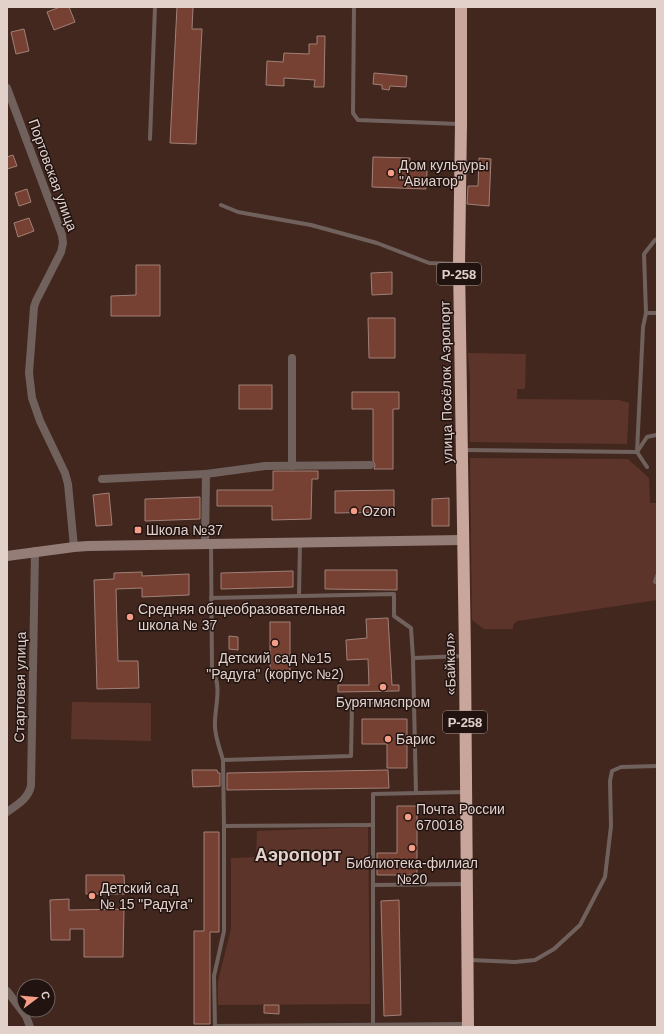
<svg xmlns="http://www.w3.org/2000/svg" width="664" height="1034" viewBox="0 0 664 1034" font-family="Helvetica,sans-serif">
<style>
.green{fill:#5d3429}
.building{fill:#764132;stroke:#a18077}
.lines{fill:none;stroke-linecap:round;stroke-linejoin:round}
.lane{stroke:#70615d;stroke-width:4}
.street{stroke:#70615d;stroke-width:8}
.secondary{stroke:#947d77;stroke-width:10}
.highway{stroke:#c9a69c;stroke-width:12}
.poi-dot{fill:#f49e87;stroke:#201310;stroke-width:1.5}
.labels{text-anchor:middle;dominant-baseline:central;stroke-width:3;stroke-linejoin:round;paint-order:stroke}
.shield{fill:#201310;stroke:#a89793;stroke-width:1}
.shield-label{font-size:13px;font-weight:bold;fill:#e2d0cb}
.poi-label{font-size:14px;fill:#e2d0cb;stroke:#201310;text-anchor:start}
.street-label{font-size:14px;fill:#e2d0cb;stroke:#201310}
.district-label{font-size:18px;font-weight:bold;fill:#e2d0cb;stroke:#201310}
</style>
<rect width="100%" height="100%" fill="#42271f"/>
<!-- green -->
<g class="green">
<polygon points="468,353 526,354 525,389 517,389 517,399 619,400 629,403 627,444 470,442 470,379"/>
<polygon points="470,458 628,459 649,478 650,503 657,503 657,600 517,621 513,625 513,629 484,629 472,620"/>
<polygon points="72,702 151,703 151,741 71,739"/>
<polygon points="368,827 370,1004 218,1005 218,981 231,929 231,858 256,857 257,831"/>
</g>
<!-- building -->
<g class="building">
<polygon points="60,7 69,7 75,22 54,30 47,12"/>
<polygon points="177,7 193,7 192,29 202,29 196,144 170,143"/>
<polygon points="24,29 29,51 16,54 11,32"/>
<polygon points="317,36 325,36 324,87 314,87 315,80 284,78 284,86 266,85 267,61 283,62 284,53 309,54 309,44 317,44"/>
<polygon points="374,73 407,76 406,87 390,86 389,90 382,89 382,85 373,84"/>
<polygon points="13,155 17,166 7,169 7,157"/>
<polygon points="373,157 410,158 409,170 427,171 426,189 372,187"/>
<polygon points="479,158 491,159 489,206 467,204 468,186 478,186"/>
<polygon points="27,189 31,202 19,206 15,193"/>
<polygon points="29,218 34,231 18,237 14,223"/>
<polygon points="136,265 160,265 160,316 111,316 111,296 136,295"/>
<polygon points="392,272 392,294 372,295 371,273"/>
<polygon points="368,318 395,318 395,358 369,358"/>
<rect x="239" y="385" width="33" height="24"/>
<polygon points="352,392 399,392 399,409 393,409 393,469 374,469 375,465 373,461 373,409 352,409"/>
<polygon points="273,471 318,471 318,479 312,479 311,519 272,520 272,506 217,506 217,490 273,490"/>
<polygon points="394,490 394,512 335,513 335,491"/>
<polygon points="109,493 112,525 96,526 93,495"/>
<polygon points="200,497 200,519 145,521 145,499"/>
<polygon points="449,498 449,526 432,526 432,499"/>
<polygon points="325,570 397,570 397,590 325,589"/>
<polygon points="293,571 293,587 221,589 221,573"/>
<polygon points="142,572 142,576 189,574 189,595 142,597 142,588 116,589 118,661 138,661 139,688 97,689 94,580 114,579 114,573"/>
<polygon points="388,618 392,685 399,685 399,691 338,692 338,685 369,685 368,659 347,660 346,640 367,638 366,619"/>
<rect x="270" y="622" width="20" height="56"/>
<polygon points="229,636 238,637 238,650 229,649"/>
<polygon points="362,719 407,719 407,768 387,768 387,744 362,744"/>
<polygon points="192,770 217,770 218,773 220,773 220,786 193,787"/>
<polygon points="388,770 389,788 227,790 227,773"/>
<polygon points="397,806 417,806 417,875 377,875 377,853 397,853"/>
<polygon points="204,832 219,832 219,932 210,932 210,1024 194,1024 194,931 204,931"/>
<polygon points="86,875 124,875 125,894 86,894"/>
<polygon points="69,899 69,910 124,909 123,957 84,957 84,929 70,929 70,940 51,940 50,900"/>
<polygon points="399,900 401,1015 384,1016 381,901"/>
<polygon points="264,1005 279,1005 279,1014 264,1013"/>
</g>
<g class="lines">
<!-- lane -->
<g class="lane">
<polyline points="354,7 353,113 358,120 459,124"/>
<polyline points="150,139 155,7"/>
<polyline points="221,205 238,212 311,225 377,243 429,263 458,264"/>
<polyline points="646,313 657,313"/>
<polyline points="464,450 637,452 647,467"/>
<polyline points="637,452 643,327 646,313 644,254 655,240 657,239"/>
<polyline points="637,452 647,437 656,435"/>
<path d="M211,545L212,671C223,686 214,709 215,726C215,737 220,749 223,760"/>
<polyline points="655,582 657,576"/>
<polyline points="299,596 300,543"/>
<polyline points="211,598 394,594 394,616 411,628 413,658"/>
<polyline points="416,793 413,658 463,656"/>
<polyline points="224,826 223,760 351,756 352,703 413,701"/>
<polyline points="373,885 466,884"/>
<polyline points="470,960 515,962 535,960 554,949 580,925 605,877 611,826 610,781 612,771 621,767 657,766"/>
<polyline points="215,1026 467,1024"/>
<polyline points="215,1027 214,976 224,931 224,826 373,825"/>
<polyline points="373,1027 373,794 465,792"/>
</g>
<!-- street -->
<g class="street">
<polyline points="7,88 62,235 63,243 61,252 36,301 34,307 29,373 32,398 40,421 65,473 68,484 74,547"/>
<polyline points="292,466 292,358"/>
<polyline points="102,479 206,474"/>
<polyline points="205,544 206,474 265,466 370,465"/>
<path d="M7,812C17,805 28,799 31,786L35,551"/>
<polyline points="7,991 26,1016 30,1027"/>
</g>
<!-- secondary -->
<polyline class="secondary" points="7,556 74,547 88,546 462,540"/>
<!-- highway -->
<polyline class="highway" points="461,7 461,124 459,264 465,656 468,1027"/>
</g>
<!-- markers -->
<g class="poi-dot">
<circle cx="391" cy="173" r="4"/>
<circle cx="354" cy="511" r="4"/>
<rect x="134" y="526" width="8" height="8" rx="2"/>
<circle cx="130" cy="617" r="4"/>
<circle cx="275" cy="643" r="4"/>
<circle cx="383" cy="687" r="4"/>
<circle cx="388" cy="739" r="4"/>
<circle cx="408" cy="817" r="4"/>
<circle cx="412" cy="848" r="4"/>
<circle cx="92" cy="896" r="4"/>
</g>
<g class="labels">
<!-- shield labels -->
<g class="shield">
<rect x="437" y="263" width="44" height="22" rx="3"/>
<rect x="443" y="711" width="44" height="22" rx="3"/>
</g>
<g class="shield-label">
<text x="459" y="274">Р-258</text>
<text x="465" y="722">Р-258</text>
</g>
<!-- poi labels -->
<g class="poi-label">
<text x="399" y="165">Дом культуры<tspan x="399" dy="16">"Авиатор"</tspan></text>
<text x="362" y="511">Ozon</text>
<text x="146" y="530">Школа №37</text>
<text x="138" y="609">Средняя общеобразовательная<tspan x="138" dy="16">школа № 37</tspan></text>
<text x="275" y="658" text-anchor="middle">Детский сад №15<tspan x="275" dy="16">"Радуга" (корпус №2)</tspan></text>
<text x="383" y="702" text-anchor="middle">Бурятмяспром</text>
<text x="396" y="739">Барис</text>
<text x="416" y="809">Почта России<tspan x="416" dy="16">670018</tspan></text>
<text x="412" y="863" text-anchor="middle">Библиотека-филиал<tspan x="412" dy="16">№20</tspan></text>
<text x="100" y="888">Детский сад<tspan x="100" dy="16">№ 15 "Радуга"</tspan></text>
</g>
<!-- street labels -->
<g class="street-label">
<text transform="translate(53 175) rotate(70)">Портовская улица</text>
<text transform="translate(446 382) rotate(-91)">улица Посёлок Аэропорт</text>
<text transform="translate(450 664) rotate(-91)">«Байкал»</text>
<text transform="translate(20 687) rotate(-89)">Стартовая улица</text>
</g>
<!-- district labels -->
<g class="district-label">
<text x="298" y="855">Аэропорт</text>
</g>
</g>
<!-- border -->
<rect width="664" height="1034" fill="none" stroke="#e2d0cb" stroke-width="16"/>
<!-- north arrow -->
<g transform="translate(36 998) rotate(74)"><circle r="19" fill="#201310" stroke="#6e5f5b"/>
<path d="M0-3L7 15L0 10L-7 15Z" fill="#f49e87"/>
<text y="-6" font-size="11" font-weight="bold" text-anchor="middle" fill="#e2d0cb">С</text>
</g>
</svg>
